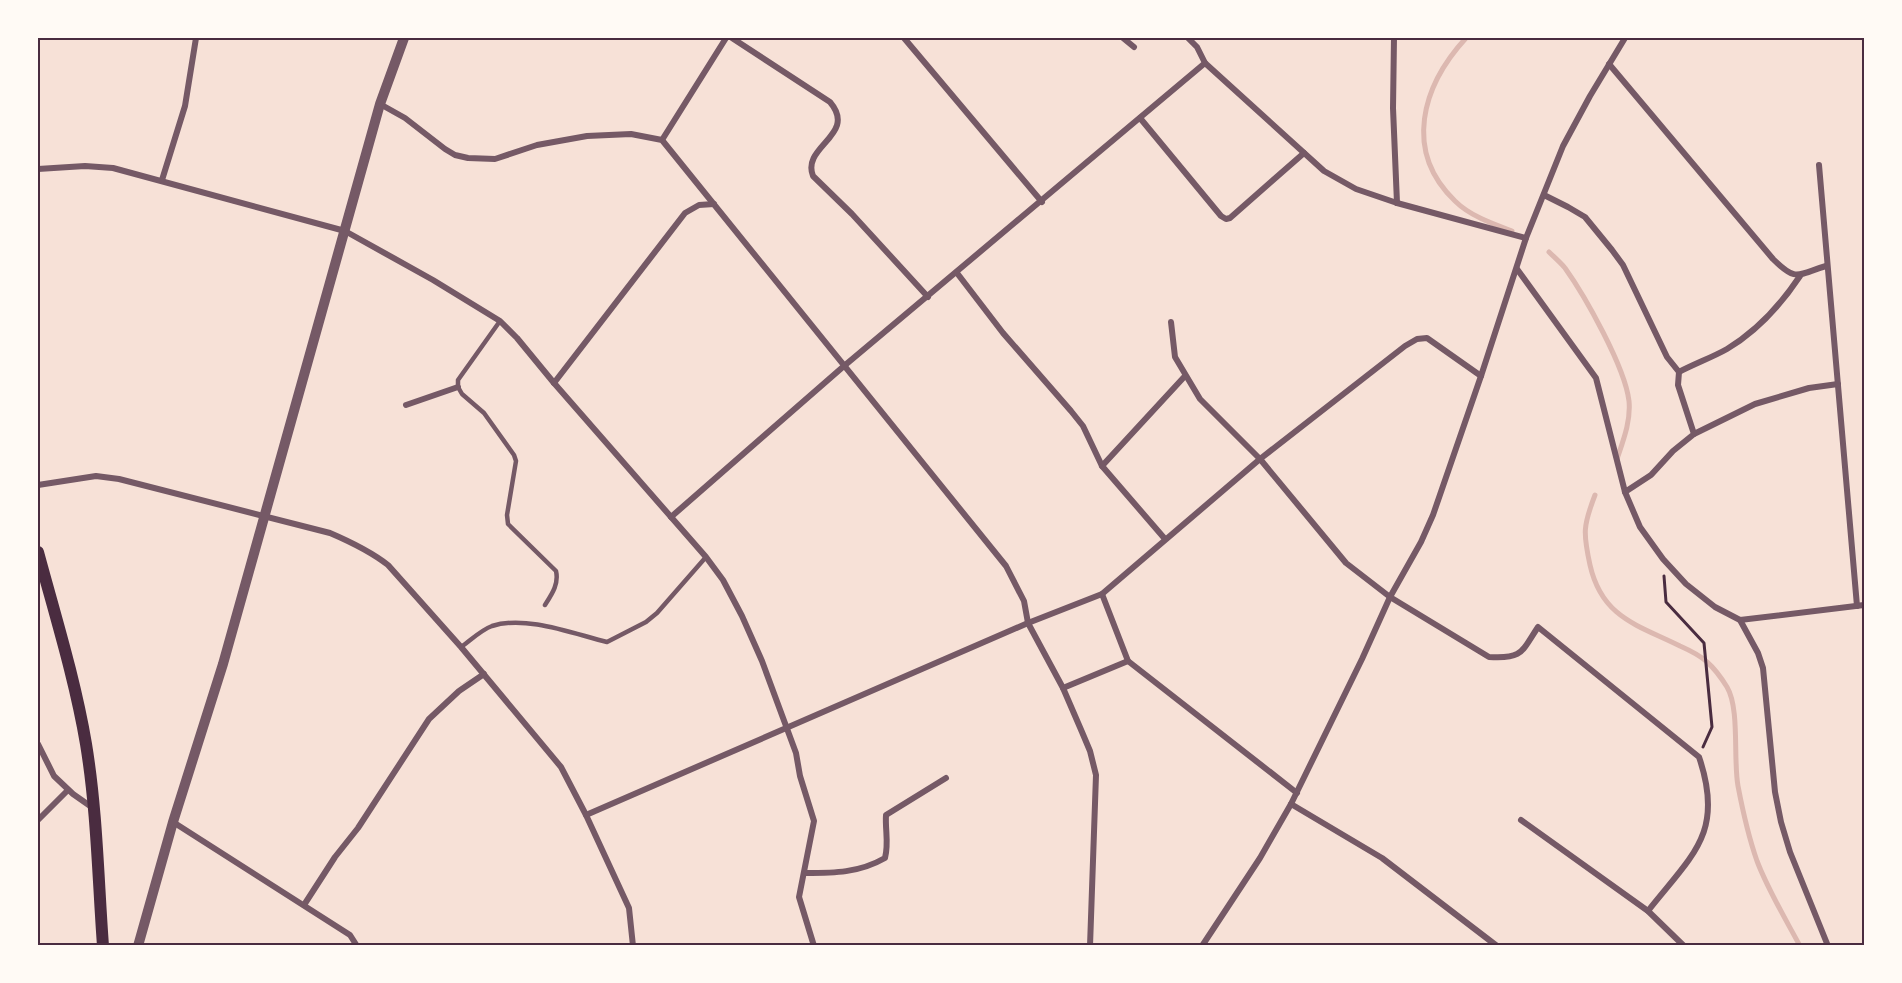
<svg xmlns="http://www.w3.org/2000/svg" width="1902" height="983" viewBox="0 0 1902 983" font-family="'Fira Sans',sans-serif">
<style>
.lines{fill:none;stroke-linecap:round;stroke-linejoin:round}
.stream{stroke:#dcb8b0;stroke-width:5}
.path{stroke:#4a2c40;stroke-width:3}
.service{stroke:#755966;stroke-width:4.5}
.minor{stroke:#755966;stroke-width:6}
.tertiary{stroke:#755966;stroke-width:10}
.secondary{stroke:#4a2c40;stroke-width:12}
.neatline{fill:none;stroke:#4a2c40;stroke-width:2}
</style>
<rect width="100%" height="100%" fill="#f7e1d7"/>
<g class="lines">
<!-- stream -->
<g class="stream">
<path d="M1466,38C1422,86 1403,151 1455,201C1470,216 1493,224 1512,231"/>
<path d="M1549,252C1554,257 1560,262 1565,268C1585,296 1625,367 1629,401C1631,421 1623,441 1617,459"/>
<path d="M1595,495C1583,526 1583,533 1590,565C1602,618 1638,625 1680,646C1689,650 1700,655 1707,662C1714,668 1722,679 1727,687C1740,709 1733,759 1738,786C1742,807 1750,841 1757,861C1768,890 1785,918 1800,946"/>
</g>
<!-- path -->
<polyline class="path" points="1664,576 1666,602 1704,643 1712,727 1703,747"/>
<!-- service -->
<g class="service">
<path d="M500,321L458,380V387L462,394L484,413L514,455L516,461L507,515L508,524L556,571C559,584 552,594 545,605"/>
<path d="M461,647C471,640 481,630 492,626C526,615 574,634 607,642L646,622L657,613L706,557"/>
</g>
<!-- minor -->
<g class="minor">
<path d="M732,38L830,102C858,135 801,146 813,176L852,214L928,297"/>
<polyline points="904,38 1042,202"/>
<polyline points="1123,38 1134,47"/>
<polyline points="1394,38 1393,108 1397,203"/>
<polyline points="1205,63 1324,171 1356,189 1397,203 1526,238"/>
<path d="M1609,64L1773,259C1797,283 1798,274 1826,266"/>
<polyline points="380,104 405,118 445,149 455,155 468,158 495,159 537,145 587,136 631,134 662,140 1006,566 1024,601 1028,623 1063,688 1082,732 1090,751 1096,775 1090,946"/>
<polyline points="1140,118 1221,216 1226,219 1230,218 1304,153"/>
<polyline points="662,140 726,38"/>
<polyline points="1819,165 1857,606"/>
<polyline points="38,169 85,166 113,168 345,231 433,280 500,321 517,338 554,383 706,557 723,580 742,616 762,661 796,753 800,776 814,821 799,897 814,946"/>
<polyline points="162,180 185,106 196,38"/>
<polyline points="1544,195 1568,207 1585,217 1612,250 1623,265 1667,357 1679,372"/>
<polyline points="1517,269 1596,378 1625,492 1640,527 1663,559 1686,584 1715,607 1740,620 1758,653 1763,668 1775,792 1781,822 1790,852 1828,946"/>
<polyline points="957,273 1003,333 1071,411 1083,426 1102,466 1165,539"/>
<path d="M1171,322L1175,357L1200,399L1260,459L1346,563L1390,597L1489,657C1522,659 1521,653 1538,627L1699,757C1725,833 1692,855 1648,911"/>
<polyline points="554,383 685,213 699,205 714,204"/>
<polyline points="406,405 458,387"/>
<polyline points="1694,434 1755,404 1809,388 1838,384"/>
<polyline points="1102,466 1185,376"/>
<path d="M38,485L96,476L119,479L330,533C351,542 370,551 388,565L461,647L561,767L586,815L629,908L633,946"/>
<path d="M1625,492L1651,475L1673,451L1694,434L1678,385L1679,372C1694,364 1713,357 1727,349C1757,331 1780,306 1800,276"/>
<polyline points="671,517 844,366 1205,63 1197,47 1188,38"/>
<polyline points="1102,594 1128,661 1297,793"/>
<polyline points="1740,620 1864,605"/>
<polyline points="1063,688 1128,661"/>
<polyline points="38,744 54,776 73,794 93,808"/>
<polyline points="1291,804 1382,858 1497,946"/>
<polyline points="586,815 1028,623 1102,594 1260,459 1405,346 1417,339 1427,338 1481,376"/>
<polyline points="38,820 68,790"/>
<polyline points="1521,820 1648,911 1684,946"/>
<polyline points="173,822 350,935 357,946"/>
<path d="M805,873C834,873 859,873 885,858C889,843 885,830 886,815L946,778"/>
<polyline points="304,905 335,857 358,828 429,719 459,691 484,674"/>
<polyline points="1202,946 1260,858 1291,804 1362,659 1390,597 1421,542 1433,515 1481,376 1526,238 1563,146 1590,96 1625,38"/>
</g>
<!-- tertiary -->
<polyline class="tertiary" points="138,946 173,822 223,664 380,104 404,38"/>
<!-- secondary -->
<path class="secondary" d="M38,552C55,615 75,679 86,744C97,811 98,878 103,946"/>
</g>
<!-- border -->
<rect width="1902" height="983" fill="none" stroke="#fffaf5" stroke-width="78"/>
<rect x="39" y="39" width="1824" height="905" class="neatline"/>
</svg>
